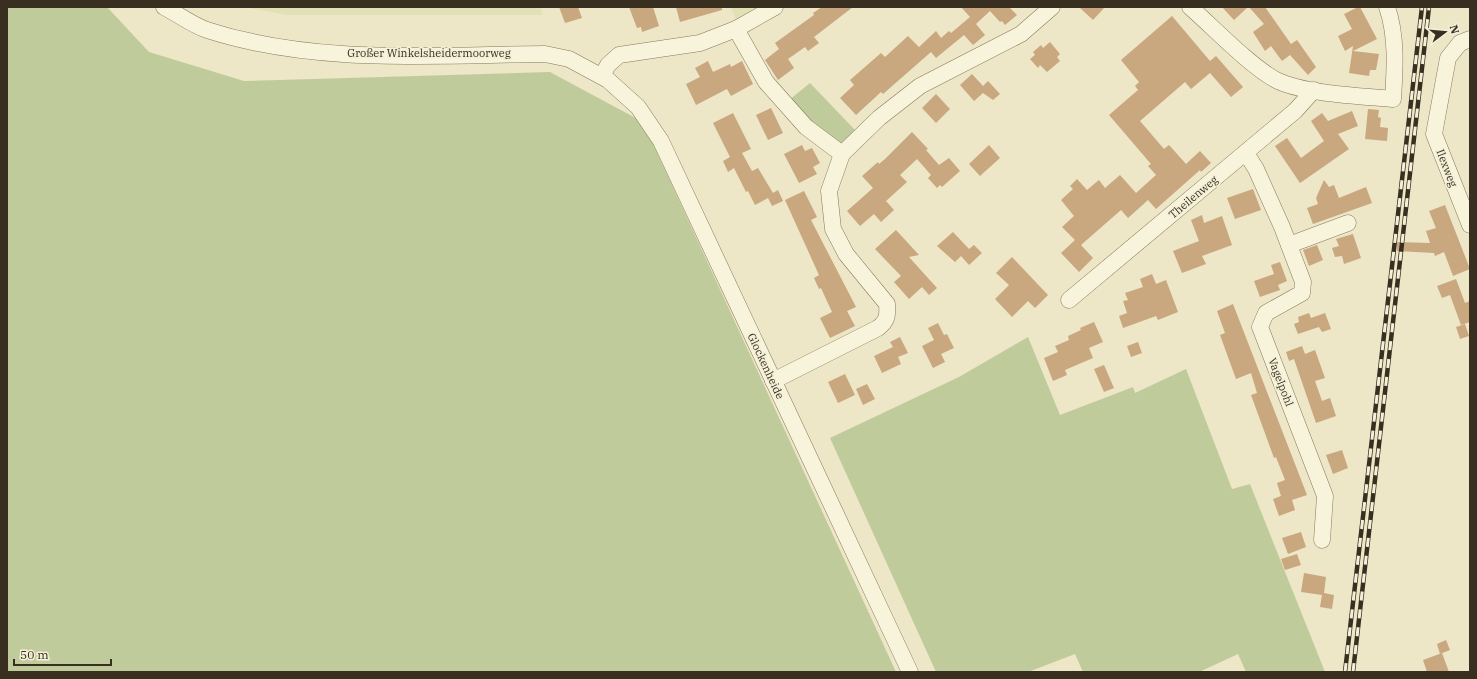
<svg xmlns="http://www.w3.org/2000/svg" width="1477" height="679" viewBox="0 0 1477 679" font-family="'IBM Plex Serif',serif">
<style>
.farmland{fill:#e2e0b5}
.green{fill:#c0cb9b}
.building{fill:#c9a77f}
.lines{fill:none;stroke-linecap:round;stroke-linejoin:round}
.minor-casing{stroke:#88795d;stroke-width:17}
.minor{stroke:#f8f3db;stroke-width:16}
.rail-casing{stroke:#392f20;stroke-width:4.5}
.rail{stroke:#f4f0d7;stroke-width:3;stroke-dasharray:9;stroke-linecap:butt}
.labels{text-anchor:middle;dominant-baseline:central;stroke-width:3.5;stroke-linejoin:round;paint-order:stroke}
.street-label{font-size:11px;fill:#392f20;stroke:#f4f0d7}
</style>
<rect width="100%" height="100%" fill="#ede6c7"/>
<!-- farmland -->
<g class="farmland">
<polygon points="244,7 541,7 542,15 287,15"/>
<polygon points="731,7 757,7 736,20"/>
</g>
<!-- green -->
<g class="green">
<polygon points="7,7 107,7 149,52 244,81 550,72 643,122 896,672 7,672"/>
<polygon points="810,83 855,130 843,143 838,144 788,101"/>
<polygon points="1028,337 1060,415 1133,387 1135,393 1186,369 1232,489 1250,484 1325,672 1246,672 1238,654 1199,672 1083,672 1075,654 1028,672 936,672 830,438 959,377"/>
</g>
<!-- building -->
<g class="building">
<polygon points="559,7 578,7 582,18 565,23"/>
<polygon points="629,7 653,7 659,26 642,32 641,27 637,28"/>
<polygon points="676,7 722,7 722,10 680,22"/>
<polygon points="822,7 853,7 814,37 819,43 808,51 805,47 788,59 794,68 778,80 765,60 779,49 775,43 814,15 813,13"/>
<polygon points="961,7 1009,7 1017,15 1005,25 1002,21 1000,22 990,11 976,24 985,35 973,45 964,35 936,58 931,52 883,94 881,92 856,115 840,98 854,85 850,80 881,53 885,57 908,36 919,47 936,31 941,38 949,31 951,33 970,17"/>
<polygon points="1079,7 1105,7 1093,20"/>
<polygon points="1222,7 1248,7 1234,20"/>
<polygon points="1249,7 1265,7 1291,44 1297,40 1316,67 1308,75 1290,55 1282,61 1271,46 1265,51 1253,32 1264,24"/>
<polygon points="1358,7 1360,7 1377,39 1353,51 1379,54 1376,70 1370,70 1369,76 1349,73 1353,46 1345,51 1338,36 1352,29 1344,14"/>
<polygon points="1172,16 1210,61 1216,56 1243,87 1231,97 1210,73 1191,89 1185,82 1140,121 1164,149 1169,145 1186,164 1200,151 1211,163 1201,172 1200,170 1156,209 1148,200 1128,218 1121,210 1081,245 1093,258 1079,272 1061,253 1075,240 1062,227 1074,216 1061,200 1073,189 1070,186 1077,179 1087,190 1099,180 1105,188 1120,175 1136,193 1156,175 1148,166 1151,164 1109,115 1138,90 1135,86 1139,82 1121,60"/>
<polygon points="1050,42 1060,54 1057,57 1060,61 1047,72 1040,65 1038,68 1030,59 1035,55 1033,52 1041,45 1043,48"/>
<polygon points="708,61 713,72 730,64 731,67 742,61 753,84 731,96 727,89 696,105 686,84 700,77 695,68"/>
<polygon points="972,74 983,86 988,81 1000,94 993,100 983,93 974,101 960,85"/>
<polygon points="936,94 950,109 936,123 922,108"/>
<polygon points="771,108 783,133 768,140 756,115"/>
<polygon points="1368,109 1379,110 1378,117 1381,118 1380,127 1388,128 1387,141 1365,139"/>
<polygon points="1352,111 1358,126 1338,134 1349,149 1300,183 1275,146 1287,138 1301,158 1324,141 1311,121 1322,113 1328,121"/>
<polygon points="733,113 751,149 742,153 752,171 758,168 773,193 778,190 783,201 772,206 768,198 755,205 748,191 746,192 734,168 728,172 723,161 730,157 713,123"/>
<polygon points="912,132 928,149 926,150 939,165 949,158 960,171 942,187 940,185 937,188 928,178 931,175 917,159 900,175 907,182 886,201 894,210 881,222 874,214 860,226 847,211 873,188 862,176 878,162 879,164 885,159"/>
<polygon points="802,145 805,151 812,148 820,163 813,167 817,174 799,183 784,154"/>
<polygon points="989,145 1000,158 980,176 969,164"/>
<polygon points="1324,180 1329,187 1334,185 1339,198 1366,187 1372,203 1313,224 1307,208 1318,204 1316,198"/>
<polygon points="1253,189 1261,210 1235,219 1227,198"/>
<polygon points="804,191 817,217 811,220 856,307 847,311 855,326 830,338 820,318 832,312 821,288 819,289 814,278 819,275 785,200"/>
<polygon points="1445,205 1470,269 1453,276 1444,252 1435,256 1434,253 1397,251 1397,242 1430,243 1426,231 1436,228 1429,211"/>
<polygon points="1202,215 1204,223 1222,216 1232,245 1202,256 1206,264 1182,273 1173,251 1199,241 1191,220"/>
<polygon points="896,230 919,255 909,257 937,288 929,295 922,287 909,299 894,282 901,276 875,249"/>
<polygon points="953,232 969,249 974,245 982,253 969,265 961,256 955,262 937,246"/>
<polygon points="1353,234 1361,258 1344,264 1342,256 1335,257 1332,248 1339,246 1336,239"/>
<polygon points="1317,245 1323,260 1309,266 1303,250"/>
<polygon points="1012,257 1048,295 1035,308 1028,301 1012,317 995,299 1009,285 996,273"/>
<polygon points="1280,262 1287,281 1278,285 1280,290 1260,297 1254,281 1274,274 1271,265"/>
<polygon points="1152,274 1156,284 1166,280 1178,312 1158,320 1156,316 1123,328 1119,316 1127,313 1123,301 1128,300 1125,293 1143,287 1140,279"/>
<polygon points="1456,279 1465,303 1470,301 1470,322 1461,325 1450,295 1442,298 1437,286"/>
<polygon points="1233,304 1307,495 1292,500 1295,510 1279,516 1273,499 1281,496 1277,483 1285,480 1276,457 1274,458 1251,395 1257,393 1251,373 1236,379 1220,335 1225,333 1217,311"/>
<polygon points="1309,313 1311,318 1325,313 1331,329 1322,332 1319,327 1298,334 1294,324 1299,322 1298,317"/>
<polygon points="1094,322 1103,342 1089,348 1093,358 1065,370 1067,375 1053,381 1044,358 1058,352 1055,346 1069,340 1068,336 1081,330 1080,328"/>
<polygon points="938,323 944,335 947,334 954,348 941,354 945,362 933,368 922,346 934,340 928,328"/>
<polygon points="1465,324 1469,336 1460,339 1456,327"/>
<polygon points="900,337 908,353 898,357 901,364 882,373 874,356 893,347 890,342"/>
<polygon points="1138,342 1142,353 1131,357 1127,346"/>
<polygon points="1302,346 1305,354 1315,350 1325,378 1315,381 1322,401 1330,398 1336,416 1316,423 1294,359 1289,361 1286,352"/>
<polygon points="1104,365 1114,388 1104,392 1094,369"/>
<polygon points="845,374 855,395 838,403 828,382"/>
<polygon points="867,384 875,399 863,405 856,389"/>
<polygon points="1342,450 1348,468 1333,474 1326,455"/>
<polygon points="1301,532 1306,547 1288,554 1282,538"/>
<polygon points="1297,554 1301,565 1285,570 1281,559"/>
<polygon points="1304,573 1326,577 1324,593 1334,595 1332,609 1320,607 1322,595 1301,592"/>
<polygon points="1446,640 1450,650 1440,654 1437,644"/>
<polygon points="1442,653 1449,672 1427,672 1423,660"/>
</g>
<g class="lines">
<defs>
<g id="minor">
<path d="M164,7C178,14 192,25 207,30C315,65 433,55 545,54L569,59L608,80L638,107L661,141L910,672"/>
<path d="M1190,7C1214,28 1249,65 1276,80C1305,94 1360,96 1393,99C1395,68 1397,36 1387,7"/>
<polyline points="736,29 766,82 806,127 842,154"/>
<polyline points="1470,39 1460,43 1448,58 1434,134 1470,225"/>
<polyline points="602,76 608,65 619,55 700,43 736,29 775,7"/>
<polyline points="1246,153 1256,169 1282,227 1303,282 1302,293 1266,313 1260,327 1325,496 1322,540"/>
<polyline points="1289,245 1348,223"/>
<polyline points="1069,300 1295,111 1314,90"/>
<path d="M773,381L878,328C887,321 888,316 887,304L846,254L833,229L829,191L842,154L879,118L920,86L1021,34L1052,7"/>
</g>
</defs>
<!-- minor casing -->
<use href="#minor" class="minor-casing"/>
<!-- minor -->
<use href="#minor" class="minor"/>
<defs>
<g id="rail">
<polyline points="1345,672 1422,7"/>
<polyline points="1353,672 1429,7"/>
</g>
</defs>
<!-- rail casing -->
<use href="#rail" class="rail-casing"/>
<!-- rail -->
<use href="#rail" class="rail"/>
</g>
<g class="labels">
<!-- street labels -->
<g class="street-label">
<text x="429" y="53">Großer Winkelsheidermoorweg</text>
<text transform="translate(1447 168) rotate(69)">Ilexweg</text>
<text transform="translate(1193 197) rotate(-40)">Theilenweg</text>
<text transform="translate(766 366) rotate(65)">Glockenheide</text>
<text transform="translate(1281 382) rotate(69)">Vagelpohl</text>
</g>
</g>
<!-- border -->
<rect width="1477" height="679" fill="none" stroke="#392f20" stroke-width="16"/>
<!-- north arrow -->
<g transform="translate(1445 32) rotate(74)" stroke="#f4f0d7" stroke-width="3" paint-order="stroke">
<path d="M0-3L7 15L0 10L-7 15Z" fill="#392f20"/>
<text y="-6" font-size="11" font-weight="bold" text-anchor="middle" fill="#392f20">N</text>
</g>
<!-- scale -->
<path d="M14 659v6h97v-6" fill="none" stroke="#392f20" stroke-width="2"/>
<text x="20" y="659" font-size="12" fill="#392f20" stroke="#f4f0d7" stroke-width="3" paint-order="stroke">50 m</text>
</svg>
